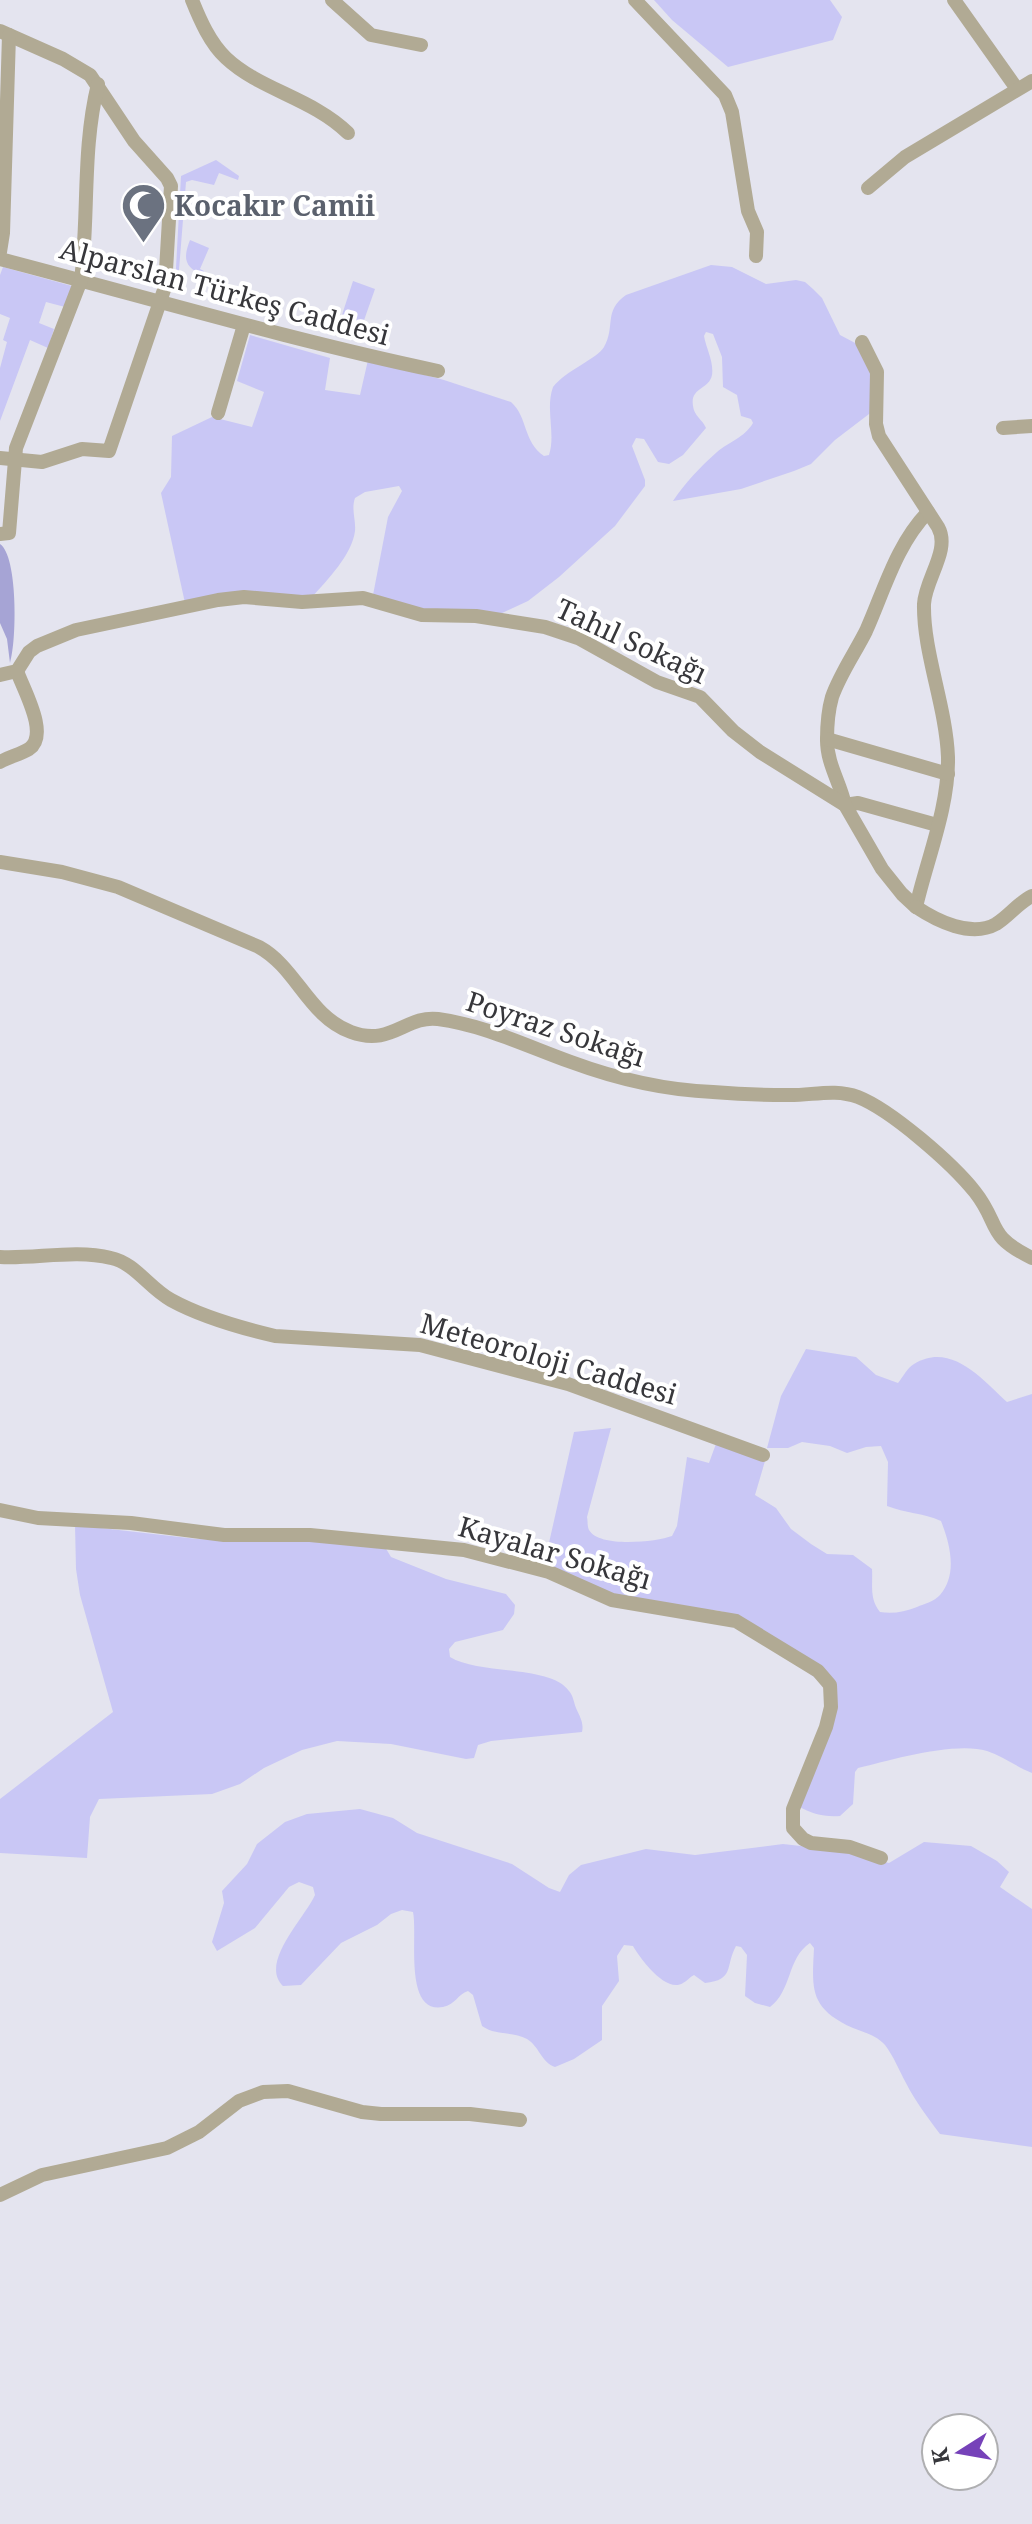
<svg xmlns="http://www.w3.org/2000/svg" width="1032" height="2524" viewBox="0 0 1032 2524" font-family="'Noto Serif',serif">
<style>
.green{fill:#c9c7f5}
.forest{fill:#a6a4d5}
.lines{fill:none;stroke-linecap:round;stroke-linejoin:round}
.minor{stroke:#b1aa94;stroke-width:14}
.labels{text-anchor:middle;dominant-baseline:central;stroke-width:8;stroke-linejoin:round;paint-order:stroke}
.worship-label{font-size:28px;font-weight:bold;fill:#5b616d;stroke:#fff;text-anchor:start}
.street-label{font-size:28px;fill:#37373b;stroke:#fff}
</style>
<rect width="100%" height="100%" fill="#e4e4ef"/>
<!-- green -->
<g class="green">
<polygon points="654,0 830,0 842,17 833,40 728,67 672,20"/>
<polygon points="216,160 239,176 238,180 219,173 214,185 192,180 186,182 179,270 180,283 184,290 179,293 175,286 181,176"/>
<path d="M190,240L209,248L200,269L204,271L203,275C184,267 183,258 190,240Z"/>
<path d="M711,265L732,267L766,284L796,280L805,282L813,289L822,298L840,335L857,344L873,369V411L835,440L811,464L794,471L741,489L673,501C685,483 701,466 717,452C730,441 744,438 753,423L751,419L741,416L737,395L723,387L722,357L713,334L706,332L704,336C706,348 714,362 712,375C709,390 690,387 693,406C694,416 703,420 706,428L683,455L669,464L658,462L644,439L636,438L632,446L645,480V486L615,526L559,577L528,601L500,614L421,610L373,595L388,517L402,491L399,486L365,492L355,498C351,510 356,519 355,531C352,555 327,580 312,597L185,603L161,493L171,477L172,436L212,417L252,427L264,392L237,381L250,335L330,358L325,390L360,395L368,360L444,380L511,402C528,417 523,442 544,456L549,455C556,434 545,409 553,387C565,371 598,358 604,347C616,326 603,311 626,295Z"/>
<polygon points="3,267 72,286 65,307 46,302 39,323 54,329 48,348 30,340 0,421 0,368 7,342 3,340 10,318 0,314 0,275"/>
<polygon points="353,281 375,289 362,326 341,318"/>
<path d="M806,1349L856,1357L876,1375L898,1383C903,1377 907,1368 914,1364C951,1341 983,1380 1007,1402L1032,1394V1773C1017,1767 1002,1756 987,1751C956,1741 890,1760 858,1768L855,1772L853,1804L840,1816C823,1817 812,1814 798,1806L835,1694L742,1619C717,1606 702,1611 675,1608C629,1602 586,1585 544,1565L574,1432L611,1428L587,1517C588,1521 587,1526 589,1530C599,1548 656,1542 672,1536L677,1526L687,1457L709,1463L717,1441L765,1461L755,1495L776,1508L791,1529L811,1544L827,1554L853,1555L872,1569C873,1585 869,1598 880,1612C893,1614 904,1612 917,1607C924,1604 935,1601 940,1595C958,1574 950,1544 941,1521C923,1513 905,1513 887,1506L888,1462L881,1446L866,1447L847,1453L830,1446L802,1442L788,1448H767L781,1396Z"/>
<path d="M75,1525L197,1539L316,1542L385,1547L391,1557L446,1579L506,1594L515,1605L514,1614L503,1630L455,1642L449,1649L450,1657C479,1675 551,1665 569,1691C573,1695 574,1703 576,1708C580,1717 584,1723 582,1732L491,1741L478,1745L474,1758L466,1759L391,1744L337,1741L302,1750L264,1768L240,1784L212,1794L99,1799L90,1817L87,1858L0,1853V1799L113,1712L80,1595L76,1569Z"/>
<path d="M360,1809L393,1818L417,1833L512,1864L549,1888L560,1892L569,1875L581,1865L646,1849L695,1855L783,1844L836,1850L889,1863L924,1842L971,1846L997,1861L1009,1872L1000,1887L1032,1909V2147L940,2134C928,2118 915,2101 906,2083C899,2070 894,2057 885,2045C876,2035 865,2033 853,2028C809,2008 812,1989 814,1948L810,1943C787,1958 792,1991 770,2007L755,2003L745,1996L747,1955L741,1947L736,1946C725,1966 735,1980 705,1983L694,1975C690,1977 687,1981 683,1983C666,1994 640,1958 633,1946L624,1945L617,1956L619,1981L602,2006V2040L574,2059L555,2067C541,2062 539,2046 527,2039C513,2031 496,2036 482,2026L473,1995L468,1991C458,1994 455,2005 443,2007C403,2014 418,1935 413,1912L402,1910L391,1914L377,1925L341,1943L301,1985L283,1986C259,1963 304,1919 315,1895L313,1887L299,1882L289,1887L255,1928L217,1951L212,1942L224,1903L222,1891L247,1864L257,1844L285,1822L307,1814Z"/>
</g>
<!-- forest -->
<path class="forest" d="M0,544C18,556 17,641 10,663L7,639L0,623Z"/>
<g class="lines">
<!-- minor -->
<g class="minor">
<path d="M192,0C200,20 210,43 226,58C260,90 312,98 348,133"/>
<polyline points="332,0 371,35 421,45"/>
<polyline points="635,0 725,95 732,112 748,211 757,232 756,256"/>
<polyline points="954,0 1017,89"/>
<polyline points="0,31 63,59 90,75 134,141 167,178 171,186 165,287 109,451 82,449 42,462 0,458"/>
<polyline points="868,188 905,157 1032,81"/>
<polyline points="0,252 3,233 9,35"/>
<path d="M0,259C146,297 290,340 438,371"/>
<polyline points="218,413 244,325"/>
<polyline points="1003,428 1032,426"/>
<path d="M928,512C896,545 884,591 866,631C855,653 840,674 832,697C828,711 827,726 827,740C827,764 840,782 845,805L858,803L937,825"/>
<path d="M0,534L9,533L16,448L81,280C89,215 82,149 98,84"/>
<path d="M0,675L17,671L29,652L37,646L76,630L218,600L244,597L302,602L363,598L422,615L476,616L545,627L578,638L657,682L700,697L733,731L760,752L845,805L882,869L902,894L916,907C927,859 949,807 948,757C946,706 923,652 924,604C925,579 951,550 938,527L879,436L876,424L877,372L862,342"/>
<polyline points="827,739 948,774"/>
<path d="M0,762C9,757 21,754 29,749C50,735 23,689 17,671"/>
<path d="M0,862L62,872L118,887L259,947C297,968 308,1016 351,1032C391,1047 406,1015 438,1019C484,1025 529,1047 571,1062C617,1079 664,1090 713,1092C737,1094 762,1095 786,1095C811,1096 834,1088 858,1097C891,1110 952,1163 975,1192C1001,1225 985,1235 1032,1258"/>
<path d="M916,907C937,921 971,938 996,924C1009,916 1018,903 1032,896"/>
<path d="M0,1257C36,1259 75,1249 111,1258C135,1263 149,1288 171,1300C202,1317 241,1328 275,1336L420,1345L568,1384L763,1455"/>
<polyline points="0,1510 38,1518 131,1523 224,1535 310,1535 464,1550 549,1572 612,1600 736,1621 818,1671 830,1685 831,1707 826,1727 793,1809 793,1828 803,1839 811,1843 850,1847 881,1858"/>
<polyline points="0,2195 42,2175 167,2148 199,2132 239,2101 263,2092 288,2091 362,2112 381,2114 470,2114 520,2120"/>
</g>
</g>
<!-- icons -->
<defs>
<symbol id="mosque-pin" viewBox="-11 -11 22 30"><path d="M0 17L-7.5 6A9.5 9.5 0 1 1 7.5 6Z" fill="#6b7280" stroke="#fff"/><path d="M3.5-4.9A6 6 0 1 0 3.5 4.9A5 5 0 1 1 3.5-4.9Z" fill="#fff"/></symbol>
</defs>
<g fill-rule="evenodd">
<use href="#mosque-pin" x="118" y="180" width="51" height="69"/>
</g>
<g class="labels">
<!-- worship labels -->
<g class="worship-label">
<text x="174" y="205">Kocakır Camii</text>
</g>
<!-- street labels -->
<g class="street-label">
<text transform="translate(225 291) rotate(15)">Alparslan Türkeş Caddesi</text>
<text transform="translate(632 640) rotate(25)">Tahıl Sokağı</text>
<text transform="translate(556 1028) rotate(18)">Poyraz Sokağı</text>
<text transform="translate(549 1358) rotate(16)">Meteoroloji Caddesi</text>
<text transform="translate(555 1552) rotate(16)">Kayalar Sokağı</text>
</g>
</g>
<!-- north arrow -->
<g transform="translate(960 2452) rotate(259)"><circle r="38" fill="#ffffff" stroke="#afafb1" stroke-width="2"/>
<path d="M0-6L14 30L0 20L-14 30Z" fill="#7642b9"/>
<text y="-12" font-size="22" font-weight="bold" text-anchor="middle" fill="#37373b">K</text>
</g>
</svg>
